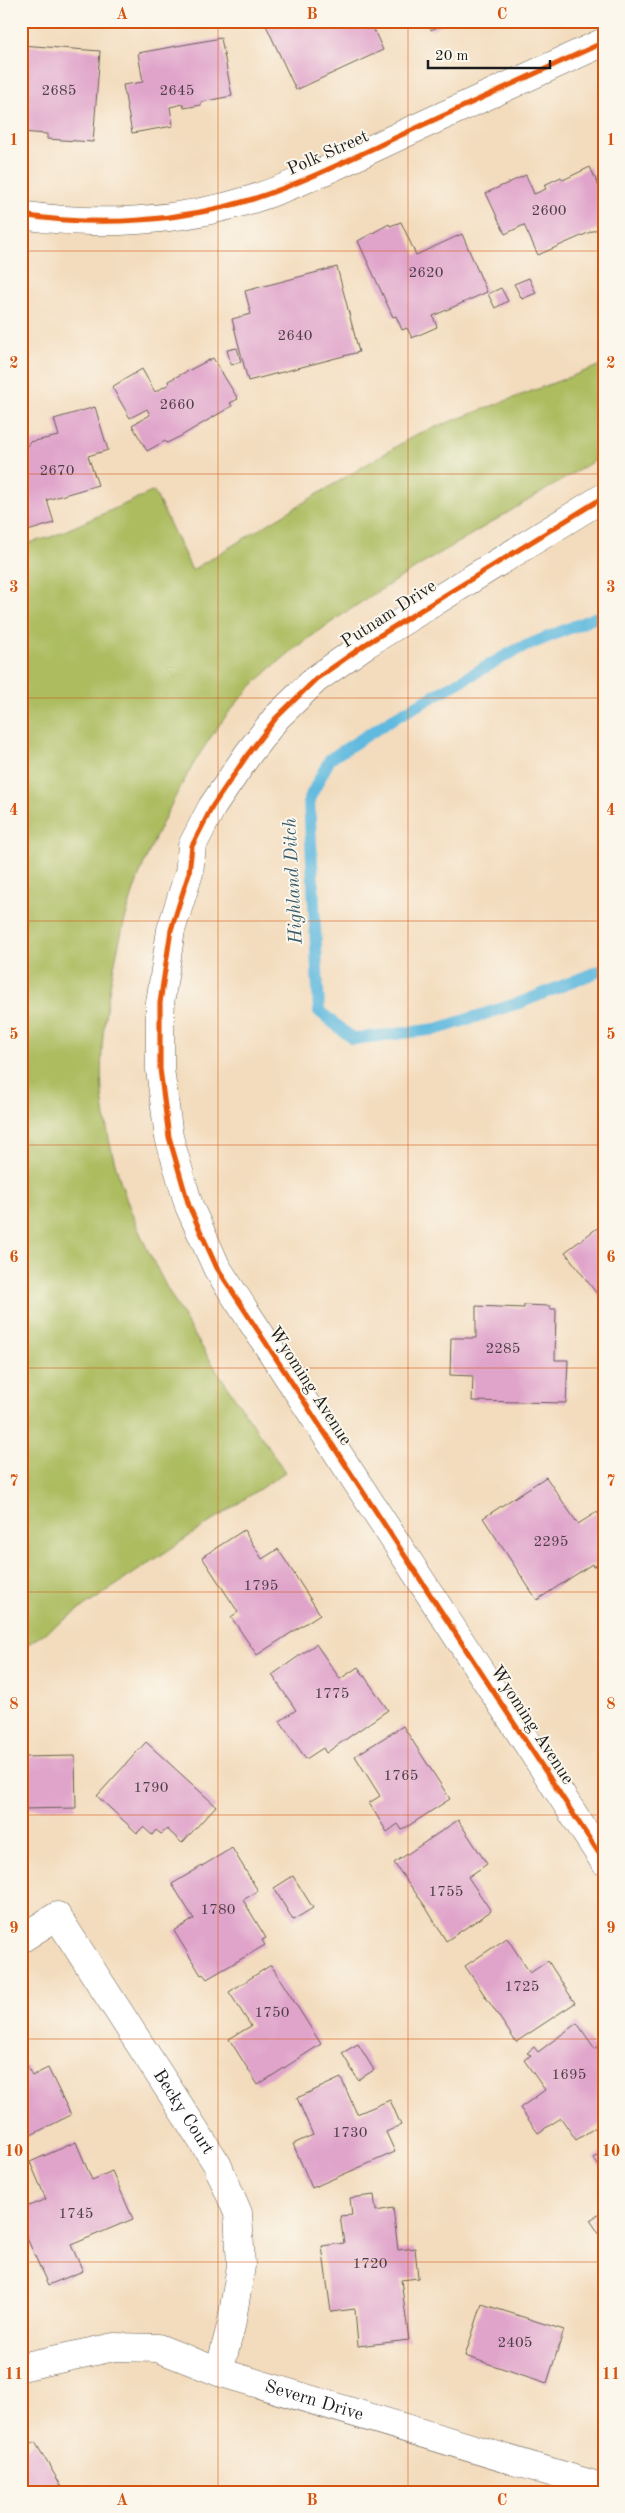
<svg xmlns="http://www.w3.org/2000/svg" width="625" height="2513" viewBox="0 0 625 2513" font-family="'Old Standard TT',serif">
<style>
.green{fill:#acbc5f;stroke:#646c3e}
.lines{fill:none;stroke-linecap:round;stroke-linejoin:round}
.stream{stroke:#61b9de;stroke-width:12}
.building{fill:#e0a4cb}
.minor-casing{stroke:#675f54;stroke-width:29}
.tertiary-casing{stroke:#675f54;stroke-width:29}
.minor{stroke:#fff;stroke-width:28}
.tertiary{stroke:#fff;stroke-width:28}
.cycleway-casing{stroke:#fbf7ec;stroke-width:8}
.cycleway{stroke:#e8590c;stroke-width:5}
.grid{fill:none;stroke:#d4530e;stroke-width:1;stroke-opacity:0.55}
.labels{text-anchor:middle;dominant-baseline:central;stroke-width:4;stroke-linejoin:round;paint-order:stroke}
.number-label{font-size:15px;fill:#4d3e48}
.street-label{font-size:18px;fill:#1c1c1c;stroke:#fbf7ec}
.water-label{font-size:19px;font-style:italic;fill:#385b6a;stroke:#fbf7ec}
.neatline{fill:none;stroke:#d4530e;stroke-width:2}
.grid-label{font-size:16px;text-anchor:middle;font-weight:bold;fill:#d4530e}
</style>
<rect width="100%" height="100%" fill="#fbf7ec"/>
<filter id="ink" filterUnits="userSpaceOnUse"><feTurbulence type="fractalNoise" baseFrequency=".02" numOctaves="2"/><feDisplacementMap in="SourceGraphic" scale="10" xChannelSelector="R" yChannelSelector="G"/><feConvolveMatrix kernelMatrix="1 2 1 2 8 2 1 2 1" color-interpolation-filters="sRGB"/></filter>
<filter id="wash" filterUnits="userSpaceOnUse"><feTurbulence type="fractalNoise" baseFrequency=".0096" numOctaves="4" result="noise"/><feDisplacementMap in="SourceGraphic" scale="20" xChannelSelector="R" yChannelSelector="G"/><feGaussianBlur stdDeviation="1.12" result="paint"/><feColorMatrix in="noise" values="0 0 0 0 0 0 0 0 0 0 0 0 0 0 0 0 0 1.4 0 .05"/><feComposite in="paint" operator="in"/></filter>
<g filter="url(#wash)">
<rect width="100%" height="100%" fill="#f3dcbd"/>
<!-- green -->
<path class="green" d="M604,364V455C548,488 493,522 437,555C380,590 322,625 271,668C217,715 181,781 152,845C134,884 124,919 115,962C105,1008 98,1056 103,1103C120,1242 210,1359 285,1472L21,1649V545L51,537L154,491L192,570L417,434Z"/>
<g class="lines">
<!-- stream -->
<polyline class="stream" points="604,614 516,650 391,720 330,759 309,799 319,1011 353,1039 437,1029 522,1002 604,969"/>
</g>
<g id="blocks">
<!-- building -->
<g class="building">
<polygon points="264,21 370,21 383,50 296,90"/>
<polygon points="428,21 450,21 431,30"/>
<polygon points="221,38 232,96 201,102 201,105 184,108 183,104 170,107 173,126 132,133 123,85 143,82 138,53"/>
<polygon points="21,45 100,51 93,142 47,139 47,134 21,132"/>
<polygon points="590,167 604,197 604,226 538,255 524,225 505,234 486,193 526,175 534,194 546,189 544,185 561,177 563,180"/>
<polygon points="401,222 416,255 462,234 487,292 433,316 437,327 412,338 407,328 402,330 396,316 393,317 358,241 389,224 390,226"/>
<polygon points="337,267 359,352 248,381 232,319 251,314 245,291"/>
<polygon points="529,278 536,293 522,299 514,284"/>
<polygon points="501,288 508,301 495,308 488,294"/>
<polygon points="237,348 241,362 231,365 227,350"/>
<polygon points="213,358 238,399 230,403 232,406 181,436 167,443 165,441 147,451 132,425 150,415 147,409 130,418 112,387 142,369 155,392 169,384 168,381"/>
<polygon points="95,407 108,450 88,456 98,485 47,500 54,523 21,533 21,448 29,445 29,442 59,436 54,419"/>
<polygon points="604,1223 604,1303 565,1252"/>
<polygon points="524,1305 550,1306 550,1309 556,1309 555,1360 568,1360 566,1403 472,1401 473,1376 450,1375 451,1338 476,1338 476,1306 524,1308"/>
<polygon points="21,1408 27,1416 21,1419"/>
<polygon points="546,1477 578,1524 597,1512 604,1523 604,1560 593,1567 592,1564 537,1600 483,1518"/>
<polygon points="244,1530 262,1559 278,1549 320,1614 257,1655 231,1617 238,1612 202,1557"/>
<polygon points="316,1644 340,1679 358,1667 388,1710 326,1753 323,1748 306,1759 280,1721 296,1710 272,1675"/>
<polygon points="403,1726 450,1799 402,1830 398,1824 387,1832 369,1803 380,1796 355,1756"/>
<polygon points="146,1742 216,1806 182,1843 167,1829 161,1834 156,1830 152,1835 143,1827 137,1833 97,1796"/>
<polygon points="75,1756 76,1808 21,1809 21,1757"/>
<polygon points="458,1820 487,1864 468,1877 491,1911 446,1941 425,1906 394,1863"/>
<polygon points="232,1848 258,1891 243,1900 266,1938 262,1940 265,1945 207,1979 203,1974 201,1975 174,1931 194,1919 172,1884"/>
<polygon points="293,1876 313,1908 293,1920 274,1888"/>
<polygon points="507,1938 530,1973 548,1961 575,2003 516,2042 465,1966"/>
<polygon points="271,1965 321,2044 258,2085 229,2039 251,2026 229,1992"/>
<polygon points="577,2023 595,2049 602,2043 604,2045 604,2122 576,2140 561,2118 538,2133 520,2108 545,2090 524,2060 531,2055 527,2053 534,2047 538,2052"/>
<polygon points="358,2044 374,2070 358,2080 342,2053"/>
<polygon points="21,2065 23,2068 27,2065 32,2076 48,2068 71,2115 21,2140"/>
<polygon points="341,2078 357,2114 390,2100 401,2125 386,2132 395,2152 312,2188 293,2144 313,2135 297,2098"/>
<polygon points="76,2142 92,2180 112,2171 133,2219 71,2245 83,2271 48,2285 21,2225 21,2209 46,2199 30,2162"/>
<polygon points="604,2151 604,2173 593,2158"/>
<polygon points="374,2195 376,2211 393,2208 398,2250 415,2248 418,2278 401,2280 409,2340 358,2346 355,2309 331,2312 322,2246 344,2243 340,2216 352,2215 350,2198"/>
<polygon points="604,2211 604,2241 590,2220"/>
<polygon points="482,2304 564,2330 547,2383 465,2356"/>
<polygon points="35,2442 65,2492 21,2492 21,2451"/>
<polygon points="290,2487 291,2492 265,2492 265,2491"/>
</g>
</g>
</g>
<g filter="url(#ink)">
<use href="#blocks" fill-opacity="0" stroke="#675f54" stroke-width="1"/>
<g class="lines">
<defs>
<g id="minor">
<path d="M21,215C97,227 179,222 253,199C308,181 360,154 412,130C476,101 540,71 604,42"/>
<path id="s1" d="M21,1939L57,1916L217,2164L238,2213L241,2266L231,2326L219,2372"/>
<path id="s2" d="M21,2367L114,2347L158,2348L219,2372L604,2488"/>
</g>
<polyline id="tertiary" points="604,497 366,644 316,679 276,718 248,754 212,807 192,846 189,873 171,930 160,1003 160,1069 169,1137 189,1206 217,1268 604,1861"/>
</defs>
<!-- minor casing -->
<use href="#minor" class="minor-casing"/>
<!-- tertiary casing -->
<use href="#tertiary" class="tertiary-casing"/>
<!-- minor -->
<use href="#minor" class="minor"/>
<!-- tertiary -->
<use href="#tertiary" class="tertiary"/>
<defs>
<g id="cycleway">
<path d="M21,215C97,227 179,222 253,199C308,181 360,154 412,130C476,101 540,71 604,42"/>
<polyline points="604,497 366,644 316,679 276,718 248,754 212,807 192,846 189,873 171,930 160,1003 160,1069 169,1137 189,1206 217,1268 604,1861"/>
</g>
</defs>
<!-- cycleway casing -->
<use href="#cycleway" class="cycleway-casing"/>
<!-- cycleway -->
<use href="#cycleway" class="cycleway"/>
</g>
</g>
<!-- grid -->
<path class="grid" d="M218,21V2492M408,21V2492M21,251H604M21,474H604M21,698H604M21,921H604M21,1145H604M21,1368H604M21,1592H604M21,1815H604M21,2039H604M21,2262H604"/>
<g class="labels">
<!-- number labels -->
<g class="number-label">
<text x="59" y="91">2685</text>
<text x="177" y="91">2645</text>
<text x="549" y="211">2600</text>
<text x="426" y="273">2620</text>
<text x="295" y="336">2640</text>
<text x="177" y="405">2660</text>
<text x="57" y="471">2670</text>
<text x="503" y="1349">2285</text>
<text x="551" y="1542">2295</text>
<text x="261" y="1586">1795</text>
<text x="332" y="1694">1775</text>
<text x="401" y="1776">1765</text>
<text x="151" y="1788">1790</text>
<text x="446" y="1892">1755</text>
<text x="218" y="1910">1780</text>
<text x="522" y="1987">1725</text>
<text x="272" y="2013">1750</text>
<text x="569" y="2075">1695</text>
<text x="350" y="2133">1730</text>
<text x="76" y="2214">1745</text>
<text x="370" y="2264">1720</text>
<text x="515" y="2343">2405</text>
</g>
<!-- street labels -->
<g class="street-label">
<text transform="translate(328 153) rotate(-24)">Polk Street</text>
<text transform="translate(389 614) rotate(-33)">Putnam Drive</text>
<text transform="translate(310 1386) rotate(57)">Wyoming Avenue</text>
<text transform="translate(532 1725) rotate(57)">Wyoming Avenue</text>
<text stroke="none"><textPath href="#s1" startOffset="276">Becky Court</textPath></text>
<text stroke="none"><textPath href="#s2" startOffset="304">Severn Drive</textPath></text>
</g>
<!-- water labels -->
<g class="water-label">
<text transform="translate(294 881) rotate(-93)">Highland Ditch</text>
</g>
</g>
<!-- margin -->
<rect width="625" height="2513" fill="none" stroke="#fbf7ec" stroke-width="55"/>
<!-- scale -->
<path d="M428 60v8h122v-8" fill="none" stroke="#1c1c1c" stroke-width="2.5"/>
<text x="435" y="60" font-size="15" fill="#1c1c1c" stroke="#fbf7ec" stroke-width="4" paint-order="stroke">20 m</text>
<rect x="28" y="28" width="570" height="2458" class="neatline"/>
<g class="grid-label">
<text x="122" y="19">A</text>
<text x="312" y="19">B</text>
<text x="502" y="19">C</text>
<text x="14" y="145">1</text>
<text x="611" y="145">1</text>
<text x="14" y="368">2</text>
<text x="611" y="368">2</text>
<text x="14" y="592">3</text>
<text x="611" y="592">3</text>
<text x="14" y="815">4</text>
<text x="611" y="815">4</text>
<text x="14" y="1039">5</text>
<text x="611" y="1039">5</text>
<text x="14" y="1262">6</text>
<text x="611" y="1262">6</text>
<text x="14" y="1486">7</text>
<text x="611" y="1486">7</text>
<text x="14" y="1709">8</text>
<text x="611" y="1709">8</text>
<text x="14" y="1933">9</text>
<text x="611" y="1933">9</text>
<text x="14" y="2156">10</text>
<text x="611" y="2156">10</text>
<text x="14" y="2379">11</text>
<text x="611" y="2379">11</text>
<text x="122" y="2505">A</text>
<text x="312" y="2505">B</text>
<text x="502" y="2505">C</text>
</g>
</svg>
